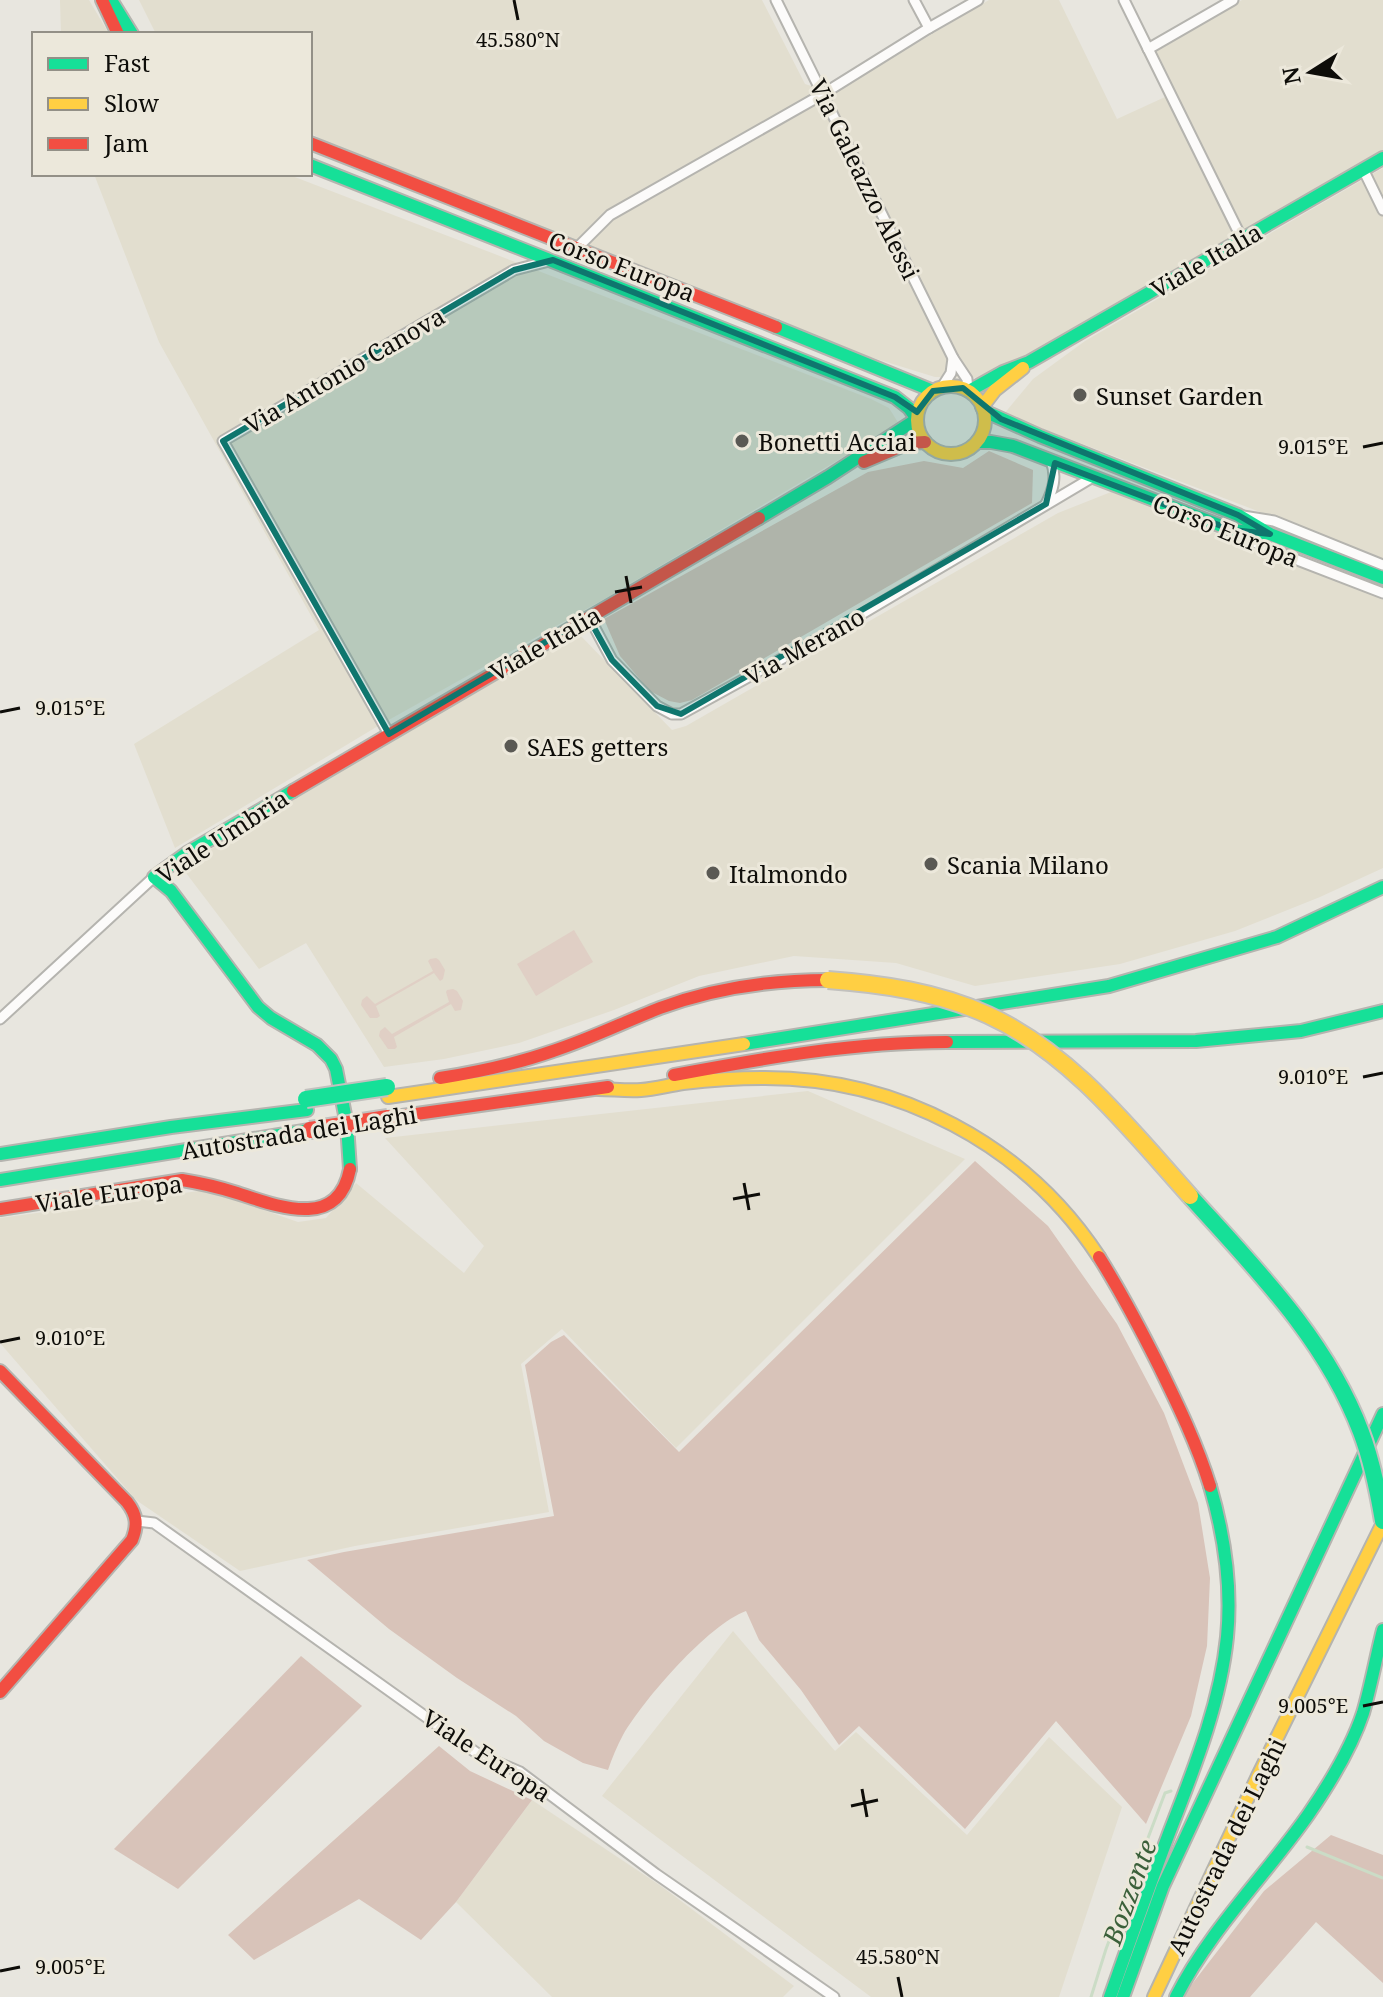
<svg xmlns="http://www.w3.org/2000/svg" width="1383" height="1997" viewBox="0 0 1383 1997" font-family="'Noto Serif',serif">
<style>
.built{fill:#e2decf}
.green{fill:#e0cfc5}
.forest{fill:#d8c3b9}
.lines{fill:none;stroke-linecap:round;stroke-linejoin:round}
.stream{stroke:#cbdcc6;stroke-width:3}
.street-casing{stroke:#b5b4af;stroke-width:13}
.fast-casing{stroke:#b5b4af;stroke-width:16}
.slow-casing{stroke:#b5b4af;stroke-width:16}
.jam-casing{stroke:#b5b4af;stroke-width:16}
.street{stroke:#fcfbfa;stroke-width:9}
.fast{stroke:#16e098;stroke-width:12}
.slow{stroke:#ffcf43;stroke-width:12}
.jam{stroke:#f24e42;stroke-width:12}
.fast-bridge-casing{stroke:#c2c1be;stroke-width:20;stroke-linecap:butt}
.slow-bridge-casing{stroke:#c2c1be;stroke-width:20;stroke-linecap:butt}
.jam-bridge-casing{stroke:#c2c1be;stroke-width:20;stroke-linecap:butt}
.fast-bridge{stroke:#16e098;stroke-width:16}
.slow-bridge{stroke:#ffcf43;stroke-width:16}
.jam-bridge{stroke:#f24e42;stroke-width:16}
.marked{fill:#0f766e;fill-opacity:0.2;stroke:#0f766e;stroke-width:6;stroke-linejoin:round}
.ticks{fill:none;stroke:#0e0d09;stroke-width:3}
.poi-dot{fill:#5a5954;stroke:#ece8db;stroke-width:3}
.labels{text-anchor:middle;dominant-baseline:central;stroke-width:6;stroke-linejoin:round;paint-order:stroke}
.street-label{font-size:24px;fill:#0e0d09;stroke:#ece8db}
.poi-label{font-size:24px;fill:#0e0d09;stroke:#ece8db;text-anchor:start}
.water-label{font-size:26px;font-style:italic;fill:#3b603a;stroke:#ece8db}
.ticks-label{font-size:20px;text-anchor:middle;fill:#0e0d09;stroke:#ece8db;stroke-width:6;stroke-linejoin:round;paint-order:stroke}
</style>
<rect width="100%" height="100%" fill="#e8e6df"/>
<!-- built -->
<g class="built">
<polygon points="60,0 89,0 109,34 61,34"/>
<polygon points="139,0 762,0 805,84 833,93 989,0 1059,0 1117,119 1176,92 1155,52 1242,0 1383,0 1383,152 990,378 935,377 802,336 580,243 331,144 310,133 310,34 156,34"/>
<polygon points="1383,168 1383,559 1004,414 1033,379 1085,341"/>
<polygon points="94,174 287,174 871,399 889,408 899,424 606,598 378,726 175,848 134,744 319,630 159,342"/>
<polygon points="1111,492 1383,599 1383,868 1320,897 1235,931 1120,964 975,986 896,963 794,956 699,976 614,1010 519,1043 444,1059 384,1067 306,943 259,969 183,869 238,830 578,633 672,730 686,726 1058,513"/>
<polygon points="808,1091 965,1159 676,1448 562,1329 521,1364 549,1512 355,1546 240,1571 136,1500 0,1343 0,1218 206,1190 298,1222 326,1218 356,1183 464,1273 484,1246 385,1138"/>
<polygon points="733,1631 835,1751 856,1732 967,1835 1049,1737 1122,1807 1059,1997 871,1997 602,1796"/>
<polygon points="532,1800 661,1886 794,1986 783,1997 552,1997 456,1902"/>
</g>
<!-- green -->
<g class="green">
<polygon points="574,930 593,962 536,996 517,964"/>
<polygon points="436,958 439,960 445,970 443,979 440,981 434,973 376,1006 380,1016 377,1018 370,1018 361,1005 362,1000 367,996 375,1004 433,971 428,961 430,959"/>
<polygon points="453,989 457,991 463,1001 461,1010 455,1011 451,1004 394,1037 397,1047 395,1049 388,1049 379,1036 380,1031 385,1027 392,1034 449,1002 446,992 447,990"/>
</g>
<!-- forest -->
<g class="forest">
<polygon points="989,451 1033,470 1032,503 692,700 680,703 669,701 650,691 620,656 604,619 868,472 924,461 963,468"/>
<path d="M975,1161L1048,1226L1117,1324L1164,1413L1198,1503L1210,1578L1207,1646L1191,1716L1146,1824L1056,1721L965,1829L859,1726L839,1745L801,1690L759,1640L746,1611C708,1625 644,1699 623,1735C617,1746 612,1758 608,1770L583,1763L544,1741L516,1716L457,1678L389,1629L307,1560L344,1552L554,1516L525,1365L551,1342L564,1335L679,1452Z"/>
<polygon points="301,1656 362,1706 178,1889 114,1849"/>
<polygon points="439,1746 470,1771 532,1800 456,1902 421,1940 359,1899 254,1960 228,1935"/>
<polygon points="1331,1835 1383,1855 1383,1983 1316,1922 1250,1997 1182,1997 1264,1891"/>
</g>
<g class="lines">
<!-- stream -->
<g class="stream">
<polyline points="1307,1847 1383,1878"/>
<polyline points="1091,1997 1106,1949 1165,1793 1171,1791"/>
</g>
<defs>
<g id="street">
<polyline points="776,0 953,358 967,379 968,391"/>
<polyline points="914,0 929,28"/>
<polyline points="1124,0 1242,239"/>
<polyline points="1148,49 1233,0"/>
<polyline points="1363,169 1383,210"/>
<polyline points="576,249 610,215 823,94 929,28 978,0"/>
<polyline points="942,387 951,373 953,358"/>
<path d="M1046,504C1053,490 1057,477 1051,461"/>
<polyline points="1243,516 1274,521 1383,565"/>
<polyline points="1239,534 1266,548 1383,593"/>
<polyline points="589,617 612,660 657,706 672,714 681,714 845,624 1093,477"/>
<polyline points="389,734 223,441 514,270 553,260"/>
<polyline points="0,1019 154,877"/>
<polyline points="137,1521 154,1523 478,1754 520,1772 656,1874 834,1997"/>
</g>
<g id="fast">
<polyline points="111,0 132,34"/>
<polyline points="310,165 895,397 909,408 917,419"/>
<polyline points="776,327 933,391"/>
<polyline points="969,391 1003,372 1029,362 1383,158"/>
<polyline points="984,411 1040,436 1238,515 1270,534 1383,578"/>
<polyline points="978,442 991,442 1013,446 1232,530 1267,534"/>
<polyline points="759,518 828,477 917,419"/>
<polyline points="293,791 187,853 154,877 171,891 258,1007 271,1018 317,1045 331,1059 336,1069 347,1125 350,1169"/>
<polyline points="947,1042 1196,1041 1301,1031 1383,1011"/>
<polyline points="744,1044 1109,986 1277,937 1383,887"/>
<polyline points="0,1154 171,1127 307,1110"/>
<polyline points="0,1180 310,1130"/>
<path d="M1110,1997C1129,1943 1148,1889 1168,1836C1193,1771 1220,1706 1227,1637C1232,1587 1224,1534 1210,1486"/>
<polyline points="1123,1997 1163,1886 1383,1414"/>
<path d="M1176,1997C1209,1931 1266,1875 1308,1815C1328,1786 1352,1746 1363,1713C1371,1686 1376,1657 1383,1630"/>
</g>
<g id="slow">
<circle cx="951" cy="420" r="34"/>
<polyline points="982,407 995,390 1023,368"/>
<path d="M598,1089C612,1089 626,1091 641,1090C655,1089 669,1085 683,1083C709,1080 736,1078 762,1078C897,1077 1025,1144 1099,1257"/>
<polyline points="388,1097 744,1044"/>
<polyline points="1154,1997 1258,1776 1383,1523"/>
</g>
<g id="jam">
<polyline points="102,0 118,34"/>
<polyline points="310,143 776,327"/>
<polyline points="864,462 909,443 925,442"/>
<polyline points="293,791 759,518"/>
<path d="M674,1075C765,1058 855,1042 947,1042"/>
<path d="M440,1078C478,1072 516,1064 553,1051C590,1039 624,1022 660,1008C714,988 771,980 828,980"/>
<polyline points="388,1118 608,1087"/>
<path d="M0,1209L182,1180C201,1183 218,1187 237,1193C277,1206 338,1231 350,1169"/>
<path d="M1099,1257C1121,1292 1140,1328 1159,1366C1178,1405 1197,1444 1210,1486"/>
<path d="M0,1371L127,1502C137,1515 138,1525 132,1540L0,1692"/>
</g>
</defs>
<!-- street casing -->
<use href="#street" class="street-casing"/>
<!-- fast casing -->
<use href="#fast" class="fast-casing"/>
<!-- slow casing -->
<use href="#slow" class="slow-casing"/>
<!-- jam casing -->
<use href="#jam" class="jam-casing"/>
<!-- street -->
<use href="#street" class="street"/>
<!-- fast -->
<use href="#fast" class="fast"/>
<!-- slow -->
<use href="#slow" class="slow"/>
<!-- jam -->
<use href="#jam" class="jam"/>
<defs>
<g id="fast-bridge">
<polyline points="306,1099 387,1087"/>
<path d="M1190,1196C1255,1268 1326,1339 1361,1432C1372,1461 1378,1491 1383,1521"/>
</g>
<path id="slow-bridge" d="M828,980C882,984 938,992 988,1015C1071,1053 1130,1129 1190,1196"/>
<polyline id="jam-bridge" points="310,1130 388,1118"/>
</defs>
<!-- fast-bridge casing -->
<use href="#fast-bridge" class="fast-bridge-casing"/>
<!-- slow-bridge casing -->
<use href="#slow-bridge" class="slow-bridge-casing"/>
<!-- jam-bridge casing -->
<use href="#jam-bridge" class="jam-bridge-casing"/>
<!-- fast-bridge -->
<use href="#fast-bridge" class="fast-bridge"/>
<!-- slow-bridge -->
<use href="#slow-bridge" class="slow-bridge"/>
<!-- jam-bridge -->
<use href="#jam-bridge" class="jam-bridge"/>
</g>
<!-- marked area -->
<path class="marked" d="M553,260L895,397L917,412L933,391L963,388L1001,419L1238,515L1270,534L1232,530L1055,463L1046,504L681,714L657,706L612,660L588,617L389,734L223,441L514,270Z"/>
<!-- ticks -->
<path class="ticks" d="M514,0L518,20M1363,447L1383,443M626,576L631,603M615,592L642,587M0,712L20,708M1363,1077L1383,1073M744,1183L749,1210M733,1199L760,1194M0,1342L20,1338M1363,1706L1383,1702M862,1789L867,1817M851,1806L878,1800M0,1971L20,1967M898,1977L902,1997"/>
<!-- markers -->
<g class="poi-dot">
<circle cx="1080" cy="395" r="8"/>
<circle cx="742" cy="441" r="8"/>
<circle cx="511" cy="746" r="8"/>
<circle cx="931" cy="864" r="8"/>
<circle cx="713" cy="873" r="8"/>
</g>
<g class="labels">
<!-- street labels -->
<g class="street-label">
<text transform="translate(865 179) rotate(64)">Via Galeazzo Alessi</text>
<text transform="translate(1206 260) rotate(-30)">Viale Italia</text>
<text transform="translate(622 266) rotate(21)">Corso Europa</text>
<text transform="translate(344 370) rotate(-30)">Via Antonio Canova</text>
<text transform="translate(1226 530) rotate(22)">Corso Europa</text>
<text transform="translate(545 643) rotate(-30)">Viale Italia</text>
<text transform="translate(804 646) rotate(-29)">Via Merano</text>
<text transform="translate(222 836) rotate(-33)">Viale Umbria</text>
<text transform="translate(299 1132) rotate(-9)">Autostrada dei Laghi</text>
<text transform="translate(109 1193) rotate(-8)">Viale Europa</text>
<text transform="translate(487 1755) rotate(33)">Viale Europa</text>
<text transform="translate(1226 1846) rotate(-64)">Autostrada dei Laghi</text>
</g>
<!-- poi labels -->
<g class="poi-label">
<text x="1096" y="395">Sunset Garden</text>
<text x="758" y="441">Bonetti Acciai</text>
<text x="527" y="746">SAES getters</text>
<text x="947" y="864">Scania Milano</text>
<text x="729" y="873">Italmondo</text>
</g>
<!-- water labels -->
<g class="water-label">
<text transform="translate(1129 1892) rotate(-70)">Bozzente</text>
</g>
</g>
<g class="ticks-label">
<text x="518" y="47">45.580°N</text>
<text x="1313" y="454">9.015°E</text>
<text x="70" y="715">9.015°E</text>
<text x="1313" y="1084">9.010°E</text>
<text x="70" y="1345">9.010°E</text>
<text x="1313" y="1713">9.005°E</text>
<text x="898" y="1964">45.580°N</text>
<text x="70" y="1974">9.005°E</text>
</g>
<!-- legend -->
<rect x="32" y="32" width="280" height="144" fill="#ece8db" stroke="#939087" stroke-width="2"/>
<rect x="48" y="58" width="40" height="12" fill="#16e098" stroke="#939087" stroke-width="2"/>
<text x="104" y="72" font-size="24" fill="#0e0d09">Fast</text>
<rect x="48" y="98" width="40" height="12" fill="#ffcf43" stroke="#939087" stroke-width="2"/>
<text x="104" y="112" font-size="24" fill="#0e0d09">Slow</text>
<rect x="48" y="138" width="40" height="12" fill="#f24e42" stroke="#939087" stroke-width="2"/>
<text x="104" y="152" font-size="24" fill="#0e0d09">Jam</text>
<!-- north arrow -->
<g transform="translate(1311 72) rotate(259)" stroke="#ece8db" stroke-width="6" paint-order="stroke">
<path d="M0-6L14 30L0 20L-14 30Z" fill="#0e0d09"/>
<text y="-12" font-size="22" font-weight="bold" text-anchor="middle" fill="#0e0d09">N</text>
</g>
</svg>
